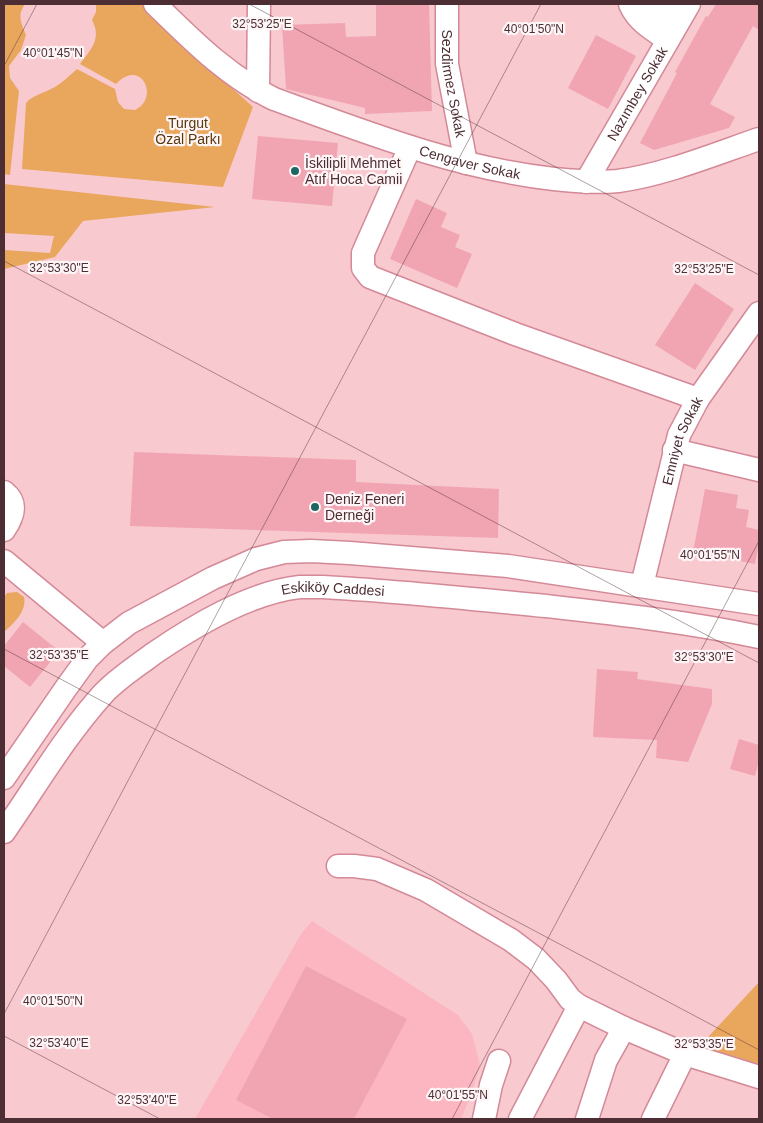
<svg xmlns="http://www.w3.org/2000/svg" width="763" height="1123" viewBox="0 0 763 1123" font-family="Arial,sans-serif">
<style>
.built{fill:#fbb6c2}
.green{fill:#e9a75e}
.building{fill:#f1a5b3}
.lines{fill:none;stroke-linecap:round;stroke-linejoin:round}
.minor-casing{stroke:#d38997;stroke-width:25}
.minor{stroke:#fff;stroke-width:22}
.ticks{fill:none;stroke:#4d2e34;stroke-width:1;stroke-opacity:0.45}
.poi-dot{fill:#1c6762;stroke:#fef5f7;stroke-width:2}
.labels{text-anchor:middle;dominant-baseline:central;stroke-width:4.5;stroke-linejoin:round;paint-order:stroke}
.street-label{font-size:14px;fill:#4d2e34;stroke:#fef5f7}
.park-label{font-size:14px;fill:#5a380d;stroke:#fef5f7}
.poi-label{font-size:14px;fill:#4d2e34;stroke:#fef5f7;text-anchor:start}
.ticks-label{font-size:12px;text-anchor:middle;fill:#4d2e34;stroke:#fef5f7;stroke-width:4.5;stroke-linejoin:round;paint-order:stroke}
</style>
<rect width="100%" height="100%" fill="#f9c9d0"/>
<!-- built -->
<polygon class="built" points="312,921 458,1015 472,1034 480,1065 471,1095 461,1119 195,1119 301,934"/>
<!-- green -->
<g class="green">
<path d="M4,4H25C17,16 21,22 26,35L21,50L9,66L10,78L19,91L10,175L4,174Z"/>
<path d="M96,4H147L193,53L253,107L223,187L22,169L26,103C31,96 46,92 55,87C63,82 70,75 77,69L115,89L118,102L124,109L135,110C160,99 142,57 116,84L80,64C91,49 102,39 92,20L96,12Z"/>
<polygon points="4,184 215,207 83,221 55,257 4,269 4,250 50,253 54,236 4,233"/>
<path d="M17,592L24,597C27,611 14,623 4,632V597L7,593Z"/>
<polygon points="759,982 759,1069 697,1049"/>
</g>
<!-- building -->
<g class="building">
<polygon points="376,4 429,4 432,111 365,114 365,108 286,89 282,25 345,23 346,37 376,36"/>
<polygon points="716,4 759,4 759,30 753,26 710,104 735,117 729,128 654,150 640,143 677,73 675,72 706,16 708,17"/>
<polygon points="596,35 636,56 608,109 568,88"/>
<polygon points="258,136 338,143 332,206 252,199"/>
<polygon points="416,199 447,213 441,227 460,235 455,247 472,254 457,288 390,259"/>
<polygon points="695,283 734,309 695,370 655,345"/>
<polygon points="134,452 356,460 356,482 499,489 498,538 130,526"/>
<polygon points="705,489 738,495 736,508 749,510 746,527 759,530 759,543 755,564 693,552"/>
<polygon points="23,622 59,651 30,687 4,666 4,646"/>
<polygon points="597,669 638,672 637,679 712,689 712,704 688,762 656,758 657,740 593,737"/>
<polygon points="739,739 759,745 759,760 755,776 730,769"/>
<polygon points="306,966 407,1019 354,1119 273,1119 236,1100"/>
</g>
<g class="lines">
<defs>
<g id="minor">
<path id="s1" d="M155,4C193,41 226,75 274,99C365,132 456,168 554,179C575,181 596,183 618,181C664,175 715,154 759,139"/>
<path id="s2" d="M447,4V64L466,163"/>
<path d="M630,4C637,21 653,30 668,40"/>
<path d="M641,4C651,15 671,19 679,4"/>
<polyline points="258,91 259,4"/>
<polyline points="410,147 363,253 363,268 370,277 515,334 698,399"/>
<path id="s3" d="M586,182L689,4"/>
<polyline points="674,450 759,470"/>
<path d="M4,492C18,503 13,517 4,530"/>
<polyline points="4,561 103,643"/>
<path id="s4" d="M642,585L679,435L698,399L759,313"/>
<polyline points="4,778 66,688 87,659 103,643 129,623 213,578 256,559 284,552 311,551 350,553 508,566 759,604"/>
<path id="s5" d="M4,832C36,786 65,736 103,694C118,678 136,667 153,654C194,626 250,592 300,587C308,587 315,587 323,587C397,591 472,599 546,606C617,614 689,622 759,637"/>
<polyline points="338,866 354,866 377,869 426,890 511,940 536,959 556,980 570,999 579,1006 624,1028 685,1054 759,1077"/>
<polyline points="484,1119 491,1085 499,1061"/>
<polyline points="520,1119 579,1006"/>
<polyline points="587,1119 606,1060 624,1028"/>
<polyline points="653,1119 685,1054"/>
</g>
</defs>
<!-- minor casing -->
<use href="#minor" class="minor-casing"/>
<!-- minor -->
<use href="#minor" class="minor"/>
</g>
<!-- ticks -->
<path class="ticks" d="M249,4L759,275M4,66L37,4M4,261L759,663M4,649L759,1050M4,1014L541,4M4,1036L160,1119M452,1119L759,541"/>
<!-- markers -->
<g class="poi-dot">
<circle cx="295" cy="171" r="5"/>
<circle cx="315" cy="507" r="5"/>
</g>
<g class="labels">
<!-- street labels -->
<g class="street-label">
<text stroke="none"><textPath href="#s2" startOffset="80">Sezdirmez Sokak</textPath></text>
<text stroke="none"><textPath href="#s3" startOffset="102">Nazımbey Sokak</textPath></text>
<text stroke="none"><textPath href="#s1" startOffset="359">Cengaver Sokak</textPath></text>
<text stroke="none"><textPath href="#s4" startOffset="150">Emniyet Sokak</textPath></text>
<text stroke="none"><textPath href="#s5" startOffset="430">Eskiköy Caddesi</textPath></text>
</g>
<!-- park labels -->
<g class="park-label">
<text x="188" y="123">Turgut<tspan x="188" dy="16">Özal Parkı</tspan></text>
</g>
<!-- poi labels -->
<g class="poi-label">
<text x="305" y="163">İskilipli Mehmet<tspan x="305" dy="16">Atıf Hoca Camii</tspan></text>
<text x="325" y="499">Deniz Feneri<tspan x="325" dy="16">Derneği</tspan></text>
</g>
</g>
<g class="ticks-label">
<text x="262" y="28">32°53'25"E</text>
<text x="534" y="33">40°01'50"N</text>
<text x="53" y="57">40°01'45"N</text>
<text x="59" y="272">32°53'30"E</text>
<text x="704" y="273">32°53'25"E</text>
<text x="710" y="559">40°01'55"N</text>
<text x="59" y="659">32°53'35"E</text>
<text x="704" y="661">32°53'30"E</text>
<text x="53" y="1005">40°01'50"N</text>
<text x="59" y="1047">32°53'40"E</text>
<text x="704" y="1048">32°53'35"E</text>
<text x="458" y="1099">40°01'55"N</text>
<text x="147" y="1104">32°53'40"E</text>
</g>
<!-- border -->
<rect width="763" height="1123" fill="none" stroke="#4d2e34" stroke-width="10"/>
</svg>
